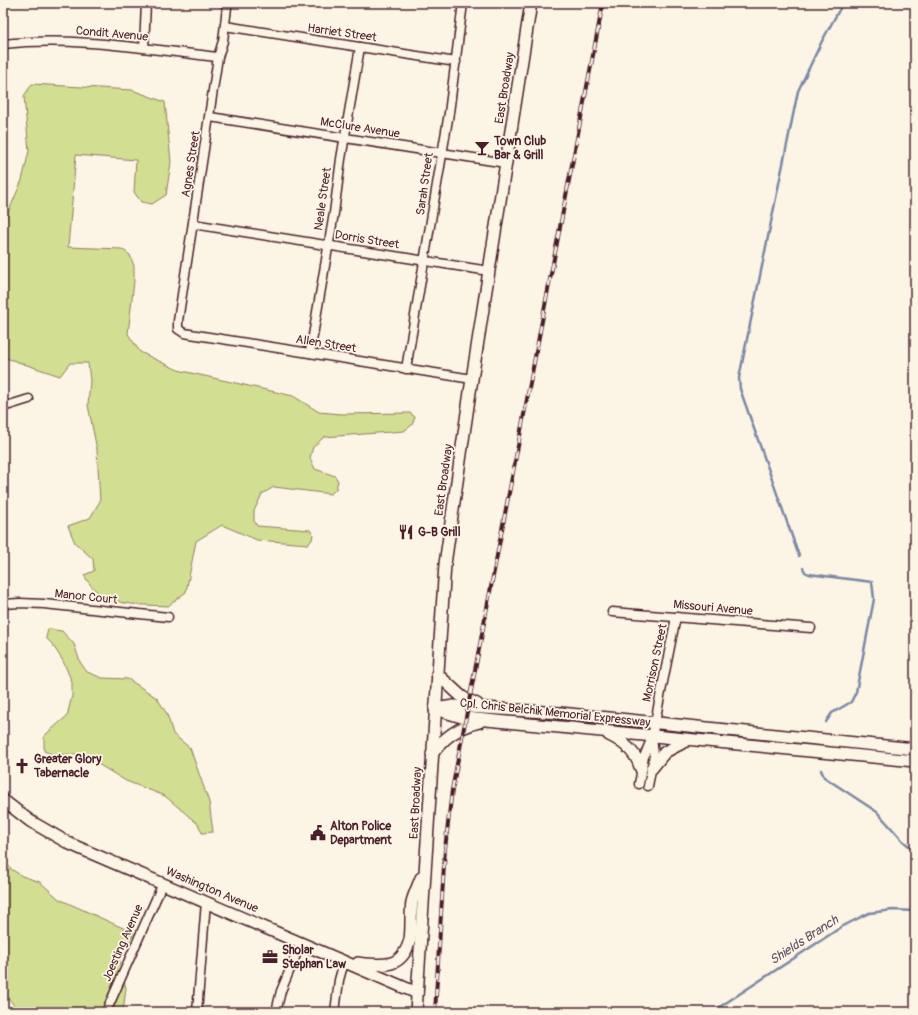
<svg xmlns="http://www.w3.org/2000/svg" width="918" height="1015" viewBox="0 0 918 1015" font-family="Pangolin,sans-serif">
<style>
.green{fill:#d2de91;stroke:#8e7e5e}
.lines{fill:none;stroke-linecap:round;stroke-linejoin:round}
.stream{stroke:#7a87a5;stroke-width:2.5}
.minor-casing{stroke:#4a1f2b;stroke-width:11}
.major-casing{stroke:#4a1f2b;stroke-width:14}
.minor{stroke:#fcf5e5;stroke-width:8}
.major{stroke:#fcf5e5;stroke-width:11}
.rail-casing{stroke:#4a1f2b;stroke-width:4}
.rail{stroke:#fcf5e5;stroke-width:2.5;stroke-dasharray:8;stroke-linecap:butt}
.labels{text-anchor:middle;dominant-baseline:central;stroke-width:3.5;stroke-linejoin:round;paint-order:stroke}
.street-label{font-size:12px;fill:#4a1f2b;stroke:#fcf5e5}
.poi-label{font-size:12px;font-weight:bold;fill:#4a1f2b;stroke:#fcf5e5;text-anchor:start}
.water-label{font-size:13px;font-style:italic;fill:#625368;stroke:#fcf5e5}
</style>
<rect width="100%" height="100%" fill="#fcf5e5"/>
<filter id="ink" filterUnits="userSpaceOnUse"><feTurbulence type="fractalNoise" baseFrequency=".025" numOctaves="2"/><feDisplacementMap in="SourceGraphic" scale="8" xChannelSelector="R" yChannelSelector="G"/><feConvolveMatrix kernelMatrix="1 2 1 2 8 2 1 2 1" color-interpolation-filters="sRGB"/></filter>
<g filter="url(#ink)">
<!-- green -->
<g class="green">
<path d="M32,84L132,90L165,102L171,162L166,195L152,204L141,202L134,192L136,160L76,155L68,247L122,249L130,255L134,266V281L128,334L140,352L178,370L293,396L319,412L341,414L410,413L415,417L412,425L404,431L324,437L313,447L310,458L315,469L335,476L338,481L336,489L331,494L274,487L262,494L254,511V521L257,526L310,530L313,534L312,540L308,544L257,540L222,525L196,541L186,592L168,606C136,604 101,608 84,575L94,571L93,559L75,543L68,526L90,518L100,501L97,450L88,405L90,381L88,363H70L60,376L3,357V225L22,180L29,151L24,96Z"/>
<polygon points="48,629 62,631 74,644 80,662 87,672 102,678 128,679 157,698 167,714 173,734 190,748 209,802 213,832 202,833 198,824 165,796 126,781 98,764 76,754 53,755 44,751 44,736 67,716 72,696 72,682 63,661 52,644 46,638"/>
<polygon points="3,859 11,869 22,876 40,882 59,899 134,933 119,960 126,988 123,1012 19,1012 3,991"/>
</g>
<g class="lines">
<!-- stream -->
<g class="stream">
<polyline points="799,556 740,389 739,378 798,91 822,41 843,3"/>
<polyline points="803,568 805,572 809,574 872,582 874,599 856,692 851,702 832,713 826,722"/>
<polyline points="821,770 824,777 877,812 903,841 915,851"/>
<polyline points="913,911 914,904"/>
<polyline points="712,1012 843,926 869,913 893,910 915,911"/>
</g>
<defs>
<g id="minor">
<polyline points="224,3 227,7 223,41 218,57 178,321 178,329 184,333 472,379"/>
<polyline points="225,26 456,62"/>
<path d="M3,44C74,36 147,49 218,57"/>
<polyline points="144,48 146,3"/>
<polyline points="210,117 506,163"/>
<polyline points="193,224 489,271"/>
<polyline points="310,353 334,213 341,159 360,47"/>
<polyline points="406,369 449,113 463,3"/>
<polyline points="3,407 29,399"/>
<polyline points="3,604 20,603 44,604 168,617"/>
<polyline points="612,612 811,628"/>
<polyline points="639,784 644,757 652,737 676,617"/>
<polyline points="648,786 654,755 652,737"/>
<polyline points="106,1012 163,883"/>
<polyline points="197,1012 206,902"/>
<polyline points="276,1012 281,991 301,943"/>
<polyline points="335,1012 339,980 344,962"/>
</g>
<g id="major">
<polyline points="437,674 462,697 477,704"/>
<polyline points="435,709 465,718 915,761"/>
<polyline points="435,709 454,706 560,713 915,749"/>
<path d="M609,735C624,742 636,752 641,769"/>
<path d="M432,754C445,736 458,728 479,722"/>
<polyline points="652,768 665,752 686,741"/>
<polyline points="3,800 30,821 70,844 417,993"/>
<path d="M358,963C382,966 403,969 410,939C412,927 410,914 412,902C414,894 418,886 421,878"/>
<polyline points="416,1012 445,564 470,392 531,3"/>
</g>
</defs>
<!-- minor casing -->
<use href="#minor" class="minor-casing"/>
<!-- major casing -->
<use href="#major" class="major-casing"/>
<!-- minor -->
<use href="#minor" class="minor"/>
<!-- major -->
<use href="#major" class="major"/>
<defs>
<polyline id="rail" points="435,1012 445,849 452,790 603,3"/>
</defs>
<!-- rail casing -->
<use href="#rail" class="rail-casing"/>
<!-- rail -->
<use href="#rail" class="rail"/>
</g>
</g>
<!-- icons -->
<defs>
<symbol id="bar-bare" viewBox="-9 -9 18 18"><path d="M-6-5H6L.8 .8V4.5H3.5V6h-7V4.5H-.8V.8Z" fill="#4a1f2b" stroke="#fcf5e5" stroke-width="2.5" paint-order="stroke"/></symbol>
<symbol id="restaurant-bare" viewBox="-9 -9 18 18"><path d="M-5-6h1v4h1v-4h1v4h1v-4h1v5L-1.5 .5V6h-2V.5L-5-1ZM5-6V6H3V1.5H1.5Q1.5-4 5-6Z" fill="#4a1f2b" stroke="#fcf5e5" stroke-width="2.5" paint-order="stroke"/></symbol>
<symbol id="church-bare" viewBox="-9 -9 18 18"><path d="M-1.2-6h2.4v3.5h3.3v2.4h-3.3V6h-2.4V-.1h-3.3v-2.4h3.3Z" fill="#4a1f2b" stroke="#fcf5e5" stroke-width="2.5" paint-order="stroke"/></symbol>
<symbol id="civic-bare" viewBox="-9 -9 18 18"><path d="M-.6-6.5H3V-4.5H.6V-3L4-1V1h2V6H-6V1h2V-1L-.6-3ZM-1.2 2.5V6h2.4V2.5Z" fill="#4a1f2b" stroke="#fcf5e5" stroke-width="2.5" paint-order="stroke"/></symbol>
<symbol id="office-bare" viewBox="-9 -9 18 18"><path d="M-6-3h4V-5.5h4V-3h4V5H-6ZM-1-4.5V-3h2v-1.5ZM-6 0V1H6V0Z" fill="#4a1f2b" stroke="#fcf5e5" stroke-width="2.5" paint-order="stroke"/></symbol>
</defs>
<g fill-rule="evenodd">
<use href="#bar-bare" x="471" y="137" width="22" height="22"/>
<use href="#restaurant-bare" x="395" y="521" width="22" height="22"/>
<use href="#church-bare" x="11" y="755" width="22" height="22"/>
<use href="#civic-bare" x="307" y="822" width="22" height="22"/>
<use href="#office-bare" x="259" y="946" width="22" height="22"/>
</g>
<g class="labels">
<!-- street labels -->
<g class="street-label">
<text transform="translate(342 33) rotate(8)">Harriet Street</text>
<text transform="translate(112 34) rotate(5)">Condit Avenue</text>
<text transform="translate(505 88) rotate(-81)">East Broadway</text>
<text transform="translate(360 128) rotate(9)">McClure Avenue</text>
<text transform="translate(191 164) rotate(-81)">Agnes Street</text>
<text transform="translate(425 184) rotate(-82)">Sarah Street</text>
<text transform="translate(323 199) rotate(-82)">Neale Street</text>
<text transform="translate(367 240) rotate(9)">Dorris Street</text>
<text transform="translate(326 344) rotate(9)">Allen Street</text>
<text transform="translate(444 480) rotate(-82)">East Broadway</text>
<text transform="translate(86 597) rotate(6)">Manor Court</text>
<text transform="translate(713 608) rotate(5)">Missouri Avenue</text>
<text transform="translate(655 663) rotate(-78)">Morrison Street</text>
<text transform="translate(555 713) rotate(6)">Cpl. Chris Belchik Memorial Expressway</text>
<text transform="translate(416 803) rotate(-87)">East Broadway</text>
<text transform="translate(212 890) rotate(23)">Washington Avenue</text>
<text transform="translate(123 943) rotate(-66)">Joesting Avenue</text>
</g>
<!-- poi labels -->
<g class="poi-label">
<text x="494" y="141">Town Club<tspan x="494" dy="14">Bar &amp; Grill</tspan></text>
<text x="418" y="532">G-B Grill</text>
<text x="34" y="759">Greater Glory<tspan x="34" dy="14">Tabernacle</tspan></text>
<text x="330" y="826">Alton Police<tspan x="330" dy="14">Department</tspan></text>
<text x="282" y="950">Sholar<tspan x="282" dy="14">Stephan Law</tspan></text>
</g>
<!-- water labels -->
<g class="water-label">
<text transform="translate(804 940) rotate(-33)">Shields Branch</text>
</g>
</g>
<!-- margin -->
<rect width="918" height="1015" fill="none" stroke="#fcf5e5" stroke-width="16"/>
<rect x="8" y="8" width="902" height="999" fill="none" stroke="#4a1f2b" stroke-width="1.5" filter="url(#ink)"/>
</svg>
